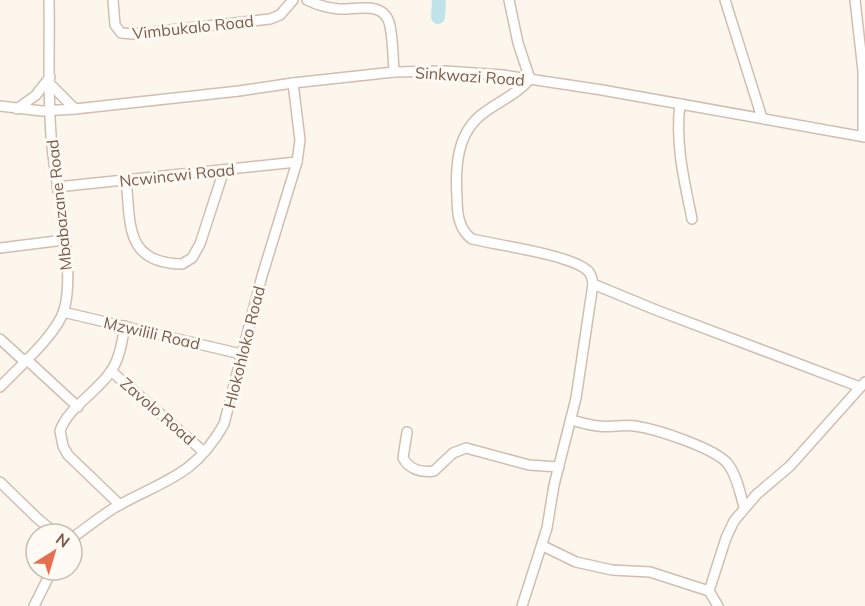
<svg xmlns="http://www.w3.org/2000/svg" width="865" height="606" viewBox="0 0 865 606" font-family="Mulish,sans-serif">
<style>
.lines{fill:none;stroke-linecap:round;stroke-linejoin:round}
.river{stroke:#bfe3e8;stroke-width:14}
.minor-casing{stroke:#d1beb0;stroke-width:12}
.minor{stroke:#fff;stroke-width:9}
.labels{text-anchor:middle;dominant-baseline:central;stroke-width:6;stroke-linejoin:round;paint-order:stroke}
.street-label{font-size:16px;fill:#7a5c4d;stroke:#fffaf3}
</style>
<rect width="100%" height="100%" fill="#fdf6ec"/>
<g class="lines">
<!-- river -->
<polyline class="river" points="438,17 439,0"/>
<defs>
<g id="minor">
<polyline points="113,0 115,25 121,33 134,34 270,19 280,15 293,0"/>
<path d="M307,0C317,5 328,8 339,9C357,10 385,0 390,26C393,41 393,57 394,72"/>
<path d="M509,0L518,43L530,79C516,95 501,100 485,112C457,131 455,166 457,197C457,212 458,229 472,239C497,245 572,255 588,271C592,275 592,279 593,284L576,398L554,485L547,528L522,606"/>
<polyline points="725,0 762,118"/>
<polyline points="855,0 863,71 863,136"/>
<polyline points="50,84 75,109"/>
<path d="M680,104C675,143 684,180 692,219"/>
<polyline points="0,106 42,111 75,109 239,91 293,83 394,72 445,71 503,75 602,90 865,137"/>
<polyline points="17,109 36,95 50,77"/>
<path d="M126,180C131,224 124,263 182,264L192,258L200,244L224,170"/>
<polyline points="57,187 297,162"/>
<polyline points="0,248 64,240"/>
<polyline points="593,284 656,310 860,387"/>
<polyline points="63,312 241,354"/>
<polyline points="0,339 24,361"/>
<polyline points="26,359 78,407"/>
<polyline points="111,371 204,452"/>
<path d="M0,387C18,368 57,334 64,310C76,269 56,190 52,146C47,100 50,47 49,0"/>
<path d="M571,420C579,422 589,425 598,426C610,428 622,424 635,426C656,429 715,448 728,464C737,476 740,493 744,507"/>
<path d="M407,432L403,458C409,469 421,473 434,471L453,453L466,448L529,465L559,467"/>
<polyline points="0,482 37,518 56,534"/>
<path d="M120,505L68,455L63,446L60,431C68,407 97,393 111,371C120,358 122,341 125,326"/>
<path d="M72,538C88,527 104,513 121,504C168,479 196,474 224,424L262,276L297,162L300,140L293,83"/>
<polyline points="543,546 576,562 612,570 650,572 709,591"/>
<polyline points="34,606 52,570"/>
<polyline points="718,606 709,591 726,538 734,521 757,494 790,466 865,382"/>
</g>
</defs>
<!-- minor casing -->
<use href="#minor" class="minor-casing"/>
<!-- minor -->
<use href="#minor" class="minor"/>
</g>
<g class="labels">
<!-- street labels -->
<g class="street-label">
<text transform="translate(193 27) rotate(-6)">Vimbukalo Road</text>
<text transform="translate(470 76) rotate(4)">Sinkwazi Road</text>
<text transform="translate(177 175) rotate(-6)">Ncwincwi Road</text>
<text transform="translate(59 205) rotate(-96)">Mbabazane Road</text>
<text transform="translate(152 333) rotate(13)">Mzwilili Road</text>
<text transform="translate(244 347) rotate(-76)">Hlokohloko Road</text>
<text transform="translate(158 411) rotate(41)">Zavolo Road</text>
</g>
</g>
<!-- north arrow -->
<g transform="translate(54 552) rotate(37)"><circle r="28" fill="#fffaf3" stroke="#cabbb1" stroke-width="1.5"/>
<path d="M0-4.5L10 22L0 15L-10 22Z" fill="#e76f51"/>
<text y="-9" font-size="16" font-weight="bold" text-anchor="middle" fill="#7a5c4d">N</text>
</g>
</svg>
